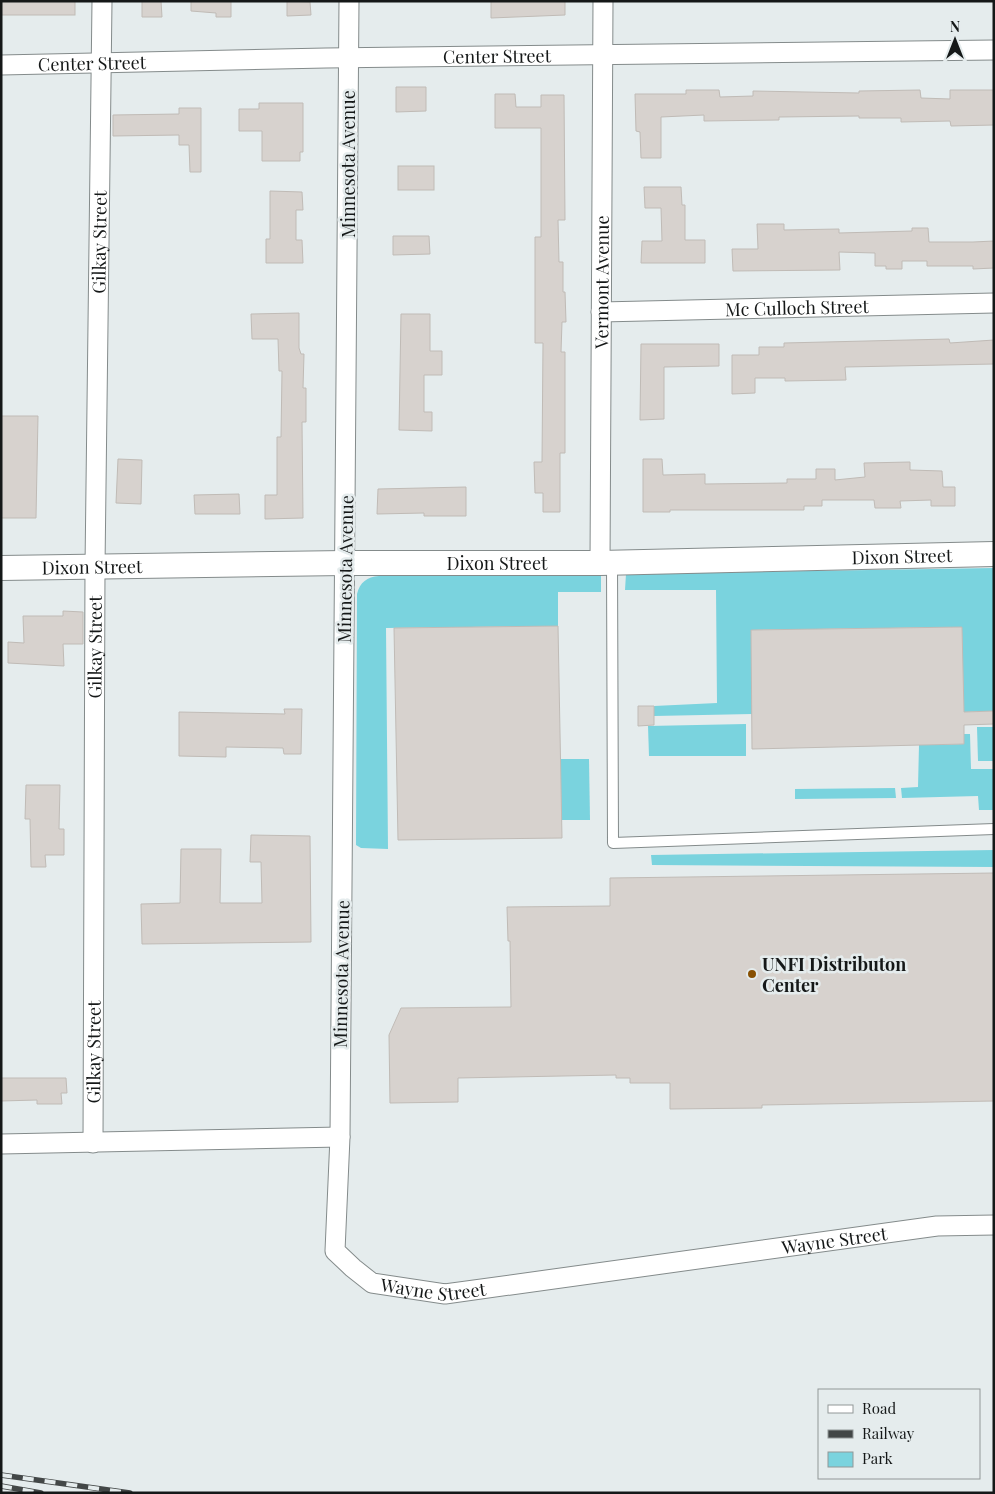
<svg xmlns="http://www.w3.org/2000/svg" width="995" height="1494" viewBox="0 0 995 1494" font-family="'Playfair Display',serif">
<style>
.green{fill:#7ad3de}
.building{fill:#d7d2ce;stroke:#c0bbb6}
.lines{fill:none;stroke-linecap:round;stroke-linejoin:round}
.service-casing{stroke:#848b8b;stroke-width:12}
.minor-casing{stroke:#848b8b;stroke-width:21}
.tertiary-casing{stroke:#848b8b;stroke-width:26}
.service{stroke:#fff;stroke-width:10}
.minor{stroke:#fff;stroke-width:19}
.tertiary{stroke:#fff;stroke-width:24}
.rail-casing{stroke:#434747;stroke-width:5.5}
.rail{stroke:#e5eced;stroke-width:4;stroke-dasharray:11;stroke-linecap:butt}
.poi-dot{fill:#885003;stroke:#e5eced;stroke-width:2}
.labels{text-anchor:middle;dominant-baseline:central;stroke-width:5;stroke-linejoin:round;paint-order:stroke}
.street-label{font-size:18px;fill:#151818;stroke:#e5eced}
.poi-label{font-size:18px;font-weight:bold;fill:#151818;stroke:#e5eced;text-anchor:start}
</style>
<rect width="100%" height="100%" fill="#e5eced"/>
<!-- green -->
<g class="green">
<polygon points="994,568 994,711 964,712 961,627 751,630 752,714 654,716 654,706 717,703 716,590 625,590 626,574"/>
<path d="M601,575V592H558V626L386,628L388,849L361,848L356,845L357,594C360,582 367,577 379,576Z"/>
<polygon points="746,724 746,756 649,756 648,726"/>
<polygon points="977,727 994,727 994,761 978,761"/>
<polygon points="964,734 970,734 971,769 994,769 994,810 979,810 978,796 902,798 901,788 918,787 919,745 964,744"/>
<polygon points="560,759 589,759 590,820 561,820"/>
<polygon points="895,788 896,798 795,799 795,789"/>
<polygon points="994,850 994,867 652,865 651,855"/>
</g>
<!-- building -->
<g class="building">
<rect x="1" y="1" width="74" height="14"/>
<polygon points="142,1 161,1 162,17 142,17"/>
<polygon points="191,1 231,1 231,17 216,17 216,13 191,11"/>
<polygon points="287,1 310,2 311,15 287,16"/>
<polygon points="491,1 565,1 565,15 491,18"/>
<polygon points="396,87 426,87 426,111 396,112"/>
<polygon points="686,90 719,90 720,97 753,96 753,91 859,93 859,91 920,90 921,98 950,99 950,90 994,90 994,125 951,126 950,121 901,122 901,118 859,118 859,116 779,117 779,120 704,121 704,115 661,117 661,158 641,158 640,132 636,131 635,94 686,94"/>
<polygon points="495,94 515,94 516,107 541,107 541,95 564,95 565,220 558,220 559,262 563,262 563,292 565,292 566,322 562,322 561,352 565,352 565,453 560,453 560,512 543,512 543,493 535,493 534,462 542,462 543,343 535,343 535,237 541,237 541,128 495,128"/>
<polygon points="259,103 303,103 303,152 300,152 300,161 262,161 262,131 239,131 239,109 259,109"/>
<polygon points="179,108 201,108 201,172 190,172 189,145 179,145 179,135 113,136 113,115 179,114"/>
<rect x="398" y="166" width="36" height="24"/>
<polygon points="644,187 681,187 682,205 685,205 685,240 705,240 705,263 641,263 642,241 662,241 661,208 645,208"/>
<polygon points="270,191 302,192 303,210 296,210 296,240 302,240 303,263 266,263 266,239 270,239"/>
<polygon points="757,224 784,224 784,230 839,229 839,233 912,231 912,228 928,228 929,242 973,242 994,241 994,268 973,269 973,266 927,266 927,261 902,261 902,269 886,269 886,266 875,266 875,253 839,252 840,270 733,271 732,249 758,249"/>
<polygon points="393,236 429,236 430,254 393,255"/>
<polygon points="299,313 299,348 301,354 304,354 303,388 306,388 306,422 302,422 303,518 265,519 265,495 277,495 277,437 281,437 282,371 279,371 278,339 252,339 251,314"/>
<polygon points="401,314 430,314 430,351 442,351 442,375 424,375 424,412 432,412 432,431 399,430"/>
<polygon points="949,339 950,343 994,340 994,364 845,367 846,380 785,381 785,378 755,378 755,393 732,394 732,355 759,355 759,347 784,347 784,343"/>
<polygon points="641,344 719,344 719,366 664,367 664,419 640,420"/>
<polygon points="1,416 38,416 36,518 1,518"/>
<polygon points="118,459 142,460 141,504 116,503"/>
<polygon points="643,459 662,459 663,475 705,474 705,484 787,483 787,479 816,479 816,469 835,469 835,480 865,477 864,463 910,462 910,470 942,471 943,487 955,487 955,506 931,506 931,500 900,501 901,508 875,508 874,500 822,500 822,506 804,506 804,510 670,510 670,512 643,512"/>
<polygon points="466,487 466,516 424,516 424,513 377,514 378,489"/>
<polygon points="239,494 240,514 195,514 194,495"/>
<polygon points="63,611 83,612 83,644 63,644 64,666 8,663 8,642 24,643 23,616 63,616"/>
<polygon points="558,626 562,838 398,840 394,628"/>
<polygon points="962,627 964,712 994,711 994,724 964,725 964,744 752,749 751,630"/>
<polygon points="638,706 654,706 654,725 638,726"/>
<polygon points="284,709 302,709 301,754 284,754 283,748 226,747 226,757 179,756 179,712 285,714"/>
<polygon points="26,785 60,785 59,829 64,829 64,855 45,855 46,867 31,867 30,819 25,819"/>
<polygon points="251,835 310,836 311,942 142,944 141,904 180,903 181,849 221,849 220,903 262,903 261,862 250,862"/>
<polygon points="994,873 994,1101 762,1105 762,1108 670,1109 670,1083 630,1083 630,1078 616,1078 616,1075 458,1078 458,1102 390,1103 389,1035 401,1008 511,1007 510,941 508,941 507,907 610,906 610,878"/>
<polygon points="1,1078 66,1078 67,1093 61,1093 62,1104 37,1104 37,1100 1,1101"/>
</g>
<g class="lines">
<defs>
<polyline id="service" points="612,563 613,843 994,829"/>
<g id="minor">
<path id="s1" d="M349,1L340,1137L335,1251L353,1268L372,1283L445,1294L937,1226L994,1225"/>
<path id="s2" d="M1,65L326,58L994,50"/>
<path id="s3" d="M601,312L994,303"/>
<path id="s4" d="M600,563L603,1"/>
<path id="s5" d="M93,1143L95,567L102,1"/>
<polyline points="1,1144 340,1137"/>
</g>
<g id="tertiary">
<path id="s6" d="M1,568L345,563H600L994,554"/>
</g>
</defs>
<!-- service casing -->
<use href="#service" class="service-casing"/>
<!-- minor casing -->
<use href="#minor" class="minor-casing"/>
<!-- tertiary casing -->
<use href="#tertiary" class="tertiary-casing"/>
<!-- service -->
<use href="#service" class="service"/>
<!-- minor -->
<use href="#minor" class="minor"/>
<!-- tertiary -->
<use href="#tertiary" class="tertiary"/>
<defs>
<g id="rail">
<polyline points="1,1475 130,1493"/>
<polyline points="1,1486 41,1493"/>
</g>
</defs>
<!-- rail casing -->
<use href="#rail" class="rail-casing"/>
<!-- rail -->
<use href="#rail" class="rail"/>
</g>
<!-- markers -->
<circle class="poi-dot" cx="752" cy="974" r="5"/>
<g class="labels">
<!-- street labels -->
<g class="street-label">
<text stroke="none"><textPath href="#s2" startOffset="496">Center Street</textPath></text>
<text stroke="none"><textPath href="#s2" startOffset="91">Center Street</textPath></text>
<text transform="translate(348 164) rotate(-90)">Minnesota Avenue</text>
<text stroke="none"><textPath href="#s5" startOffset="901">Gilkay Street</textPath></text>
<text stroke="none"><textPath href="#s4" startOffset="281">Vermont Avenue</textPath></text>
<text stroke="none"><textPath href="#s3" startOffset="196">Mc Culloch Street</textPath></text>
<text stroke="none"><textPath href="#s6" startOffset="901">Dixon Street</textPath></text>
<text stroke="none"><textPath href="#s6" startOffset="496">Dixon Street</textPath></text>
<text stroke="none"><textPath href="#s6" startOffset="91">Dixon Street</textPath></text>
<text transform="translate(345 569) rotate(-89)">Minnesota Avenue</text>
<text stroke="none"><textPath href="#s5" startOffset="496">Gilkay Street</textPath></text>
<text transform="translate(341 974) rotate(-89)">Minnesota Avenue</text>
<text stroke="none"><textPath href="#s5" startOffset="91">Gilkay Street</textPath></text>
<text stroke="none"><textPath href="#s1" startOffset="1766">Wayne Street</textPath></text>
<text stroke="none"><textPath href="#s1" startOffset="1361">Wayne Street</textPath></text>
</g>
<!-- poi labels -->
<g class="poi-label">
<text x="762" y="964">UNFI Distributon<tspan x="762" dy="21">Center</tspan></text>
</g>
</g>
<!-- border -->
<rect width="995" height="1494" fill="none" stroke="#151818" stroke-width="5"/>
<!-- legend -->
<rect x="818" y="1389" width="162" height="90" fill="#e5eced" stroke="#929798"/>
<rect x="828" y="1405" width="25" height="8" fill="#ffffff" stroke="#929798"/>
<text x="862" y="1414" font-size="15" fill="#151818">Road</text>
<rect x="828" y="1430" width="25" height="8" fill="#434747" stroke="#929798"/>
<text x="862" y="1439" font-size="15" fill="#151818">Railway</text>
<rect x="828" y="1452" width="25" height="15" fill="#7ad3de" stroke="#929798"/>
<text x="862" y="1464" font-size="15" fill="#151818">Park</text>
<!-- north arrow -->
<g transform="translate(955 40)" stroke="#e5eced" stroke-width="4" paint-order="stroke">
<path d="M0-4L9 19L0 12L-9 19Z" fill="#151818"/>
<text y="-8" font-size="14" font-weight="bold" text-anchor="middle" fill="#151818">N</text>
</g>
</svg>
